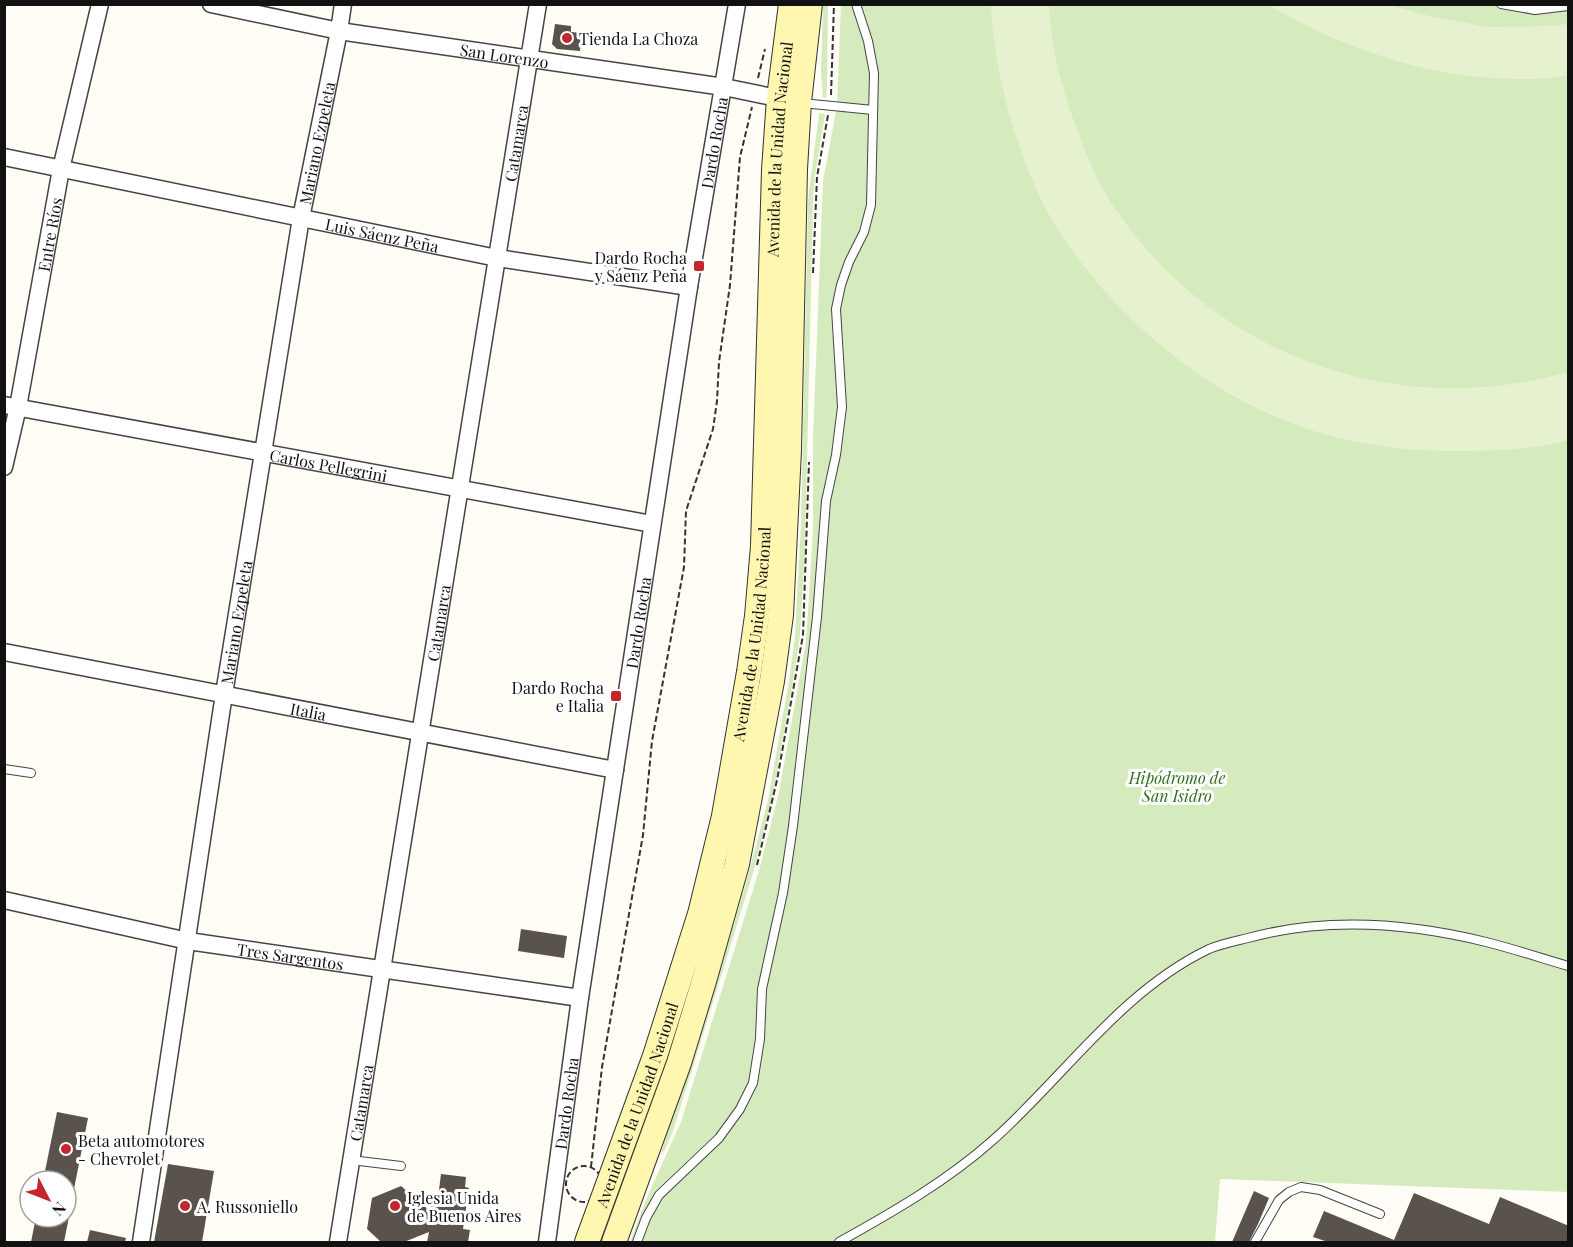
<svg xmlns="http://www.w3.org/2000/svg" width="1573" height="1247" viewBox="0 0 1573 1247" font-family="'Playfair Display',serif">
<style>
.green{fill:#d5ebbd}
.pitch{fill:#e6f2cf}
.building{fill:#5a524d}
.lines{fill:none;stroke-linecap:round;stroke-linejoin:round}
.service-casing{stroke:#444;stroke-width:10}
.minor-casing{stroke:#444;stroke-width:19}
.secondary-casing{stroke:#333;stroke-width:26}
.path{stroke:#333;stroke-width:2;stroke-dasharray:6 3;stroke-linecap:butt}
.service{stroke:#fff;stroke-width:8}
.minor{stroke:#fff;stroke-width:16}
.secondary{stroke:#fff6b0;stroke-width:24}
.poi-dot{fill:#c4262e;stroke:#fff;stroke-width:2}
.labels{text-anchor:middle;dominant-baseline:central;stroke-width:6;stroke-linejoin:round;paint-order:stroke}
.poi-label{font-size:16px;fill:#111;stroke:#fff;text-anchor:start}
.street-label{font-size:16px;fill:#111;stroke:#fff}
.park-label{font-size:16px;font-style:italic;fill:#2f6b1f;stroke:#fff}
</style>
<rect width="100%" height="100%" fill="#fffdf5"/>
<!-- green -->
<g class="green">
<polygon points="823,5 828,5 827,86 826,98 823,98 821,70"/>
<polygon points="841,5 1568,5 1568,1192 1220,1179 1215,1242 630,1242 648,1195 681,1122 760,867 779,792 806,642 813,531 813,438 823,181 837,106"/>
<polygon points="819,113 825,114 815,176 813,201 805,549 800,636 794,676 772,799 753,873 673,1131 665,1150 661,1153 723,960 749,872 768,800 790,675 795,635 801,524 808,201"/>
</g>
<!-- pitch -->
<g class="pitch">
<path d="M991,5H1049C1051,49 1062,91 1078,132C1089,162 1102,192 1121,217C1223,360 1401,420 1568,372V440C1537,449 1502,450 1469,451C1418,452 1367,447 1317,432C1209,398 1115,320 1055,225C1020,168 993,71 991,5Z"/>
<path d="M1269,5H1388L1433,17L1488,27L1550,26L1568,24V76C1463,89 1358,58 1269,5Z"/>
</g>
<!-- building -->
<g class="building">
<polygon points="555,24 571,26 571,32 582,33 580,51 557,49 552,44"/>
<polygon points="521,929 567,936 564,958 518,951"/>
<polygon points="57,1112 88,1118 71,1204 66,1204 66,1181 43,1181"/>
<polygon points="168,1164 214,1171 202,1242 154,1242"/>
<polygon points="441,1174 466,1177 465,1187 469,1188 463,1229 470,1230 468,1242 427,1242 429,1232 404,1242 381,1242 367,1229 372,1198 401,1186 430,1211 432,1197 438,1198"/>
<polygon points="1254,1191 1269,1198 1258,1224 1249,1242 1232,1242"/>
<polygon points="1414,1193 1489,1224 1500,1197 1569,1226 1569,1242 1328,1242 1313,1237 1324,1211 1394,1240"/>
<polygon points="36,1217 69,1217 64,1242 31,1242"/>
<polygon points="90,1230 126,1238 125,1242 87,1242"/>
</g>
<g class="lines">
<defs>
<g id="service">
<polyline points="1501,4 1535,10 1568,6"/>
<polyline points="802,103 873,110"/>
<polyline points="4,769 31,773"/>
<polyline points="351,1160 401,1166"/>
<polyline points="637,1242 646,1218 659,1195 719,1138 740,1109 753,1083 760,1039 762,989 783,893 793,826 817,617 826,501 836,455 842,407 836,309 841,285 849,262 864,232 871,205 874,73 868,41 856,4"/>
<path d="M839,1242C893,1212 947,1181 993,1140C1064,1077 1121,991 1209,949C1221,944 1236,941 1248,938C1325,917 1409,923 1486,942C1514,949 1541,958 1568,966"/>
<polyline points="1255,1242 1279,1200 1289,1192 1301,1187 1320,1190 1380,1214"/>
</g>
<g id="minor">
<path id="s1" d="M211,4L339,31L724,87L787,100"/>
<path id="s2" d="M4,157L497,258L689,287"/>
<path id="s3" d="M4,405L652,524"/>
<path id="s4" d="M4,467L18,407L61,169L100,4"/>
<path id="s5" d="M4,652L615,770"/>
<path id="s6" d="M4,900L188,941L580,998"/>
<path id="s7" d="M141,1242L224,694L301,218L339,31L343,4"/>
<path id="s8" d="M338,1242L538,4"/>
<path id="s9" d="M547,1242L580,998L689,287L737,4"/>
</g>
<g id="secondary">
<path id="s10" d="M587,1242L655,1056L700,914L724,816L749,672L757,616L763,546L774,170L779,98L791,4"/>
<polyline points="614,1242 679,1063 704,981 737,864 772,681 781,615 789,450 795,169 799,102 810,4"/>
</g>
</defs>
<!-- service casing -->
<use href="#service" class="service-casing"/>
<!-- minor casing -->
<use href="#minor" class="minor-casing"/>
<!-- secondary casing -->
<use href="#secondary" class="secondary-casing"/>
<!-- path -->
<g class="path">
<polyline points="758,78 765,49"/>
<polyline points="831,95 834,4"/>
<polyline points="813,273 817,177 828,115"/>
<polyline points="757,865 777,780 803,635 809,462"/>
<circle cx="584" cy="1184" r="18"/>
<polyline points="591,1167 602,1067 643,835 652,741 684,567 686,511 713,429 717,401 719,362 730,285 740,157 752,107"/>
</g>
<!-- service -->
<use href="#service" class="service"/>
<!-- minor -->
<use href="#minor" class="minor"/>
<!-- secondary -->
<use href="#secondary" class="secondary"/>
</g>
<!-- markers -->
<g class="poi-dot">
<circle cx="567" cy="38" r="6"/>
<rect x="693" y="260" width="12" height="12" rx="3"/>
<rect x="610" y="690" width="12" height="12" rx="3"/>
<circle cx="66" cy="1149" r="6"/>
<circle cx="185" cy="1206" r="6"/>
<circle cx="395" cy="1206" r="6"/>
</g>
<g class="labels">
<!-- poi labels -->
<g class="poi-label">
<text x="579" y="38">Tienda La Choza</text>
<text x="687" y="257" text-anchor="end">Dardo Rocha<tspan x="687" dy="18">y Sáenz Peña</tspan></text>
<text x="604" y="687" text-anchor="end">Dardo Rocha<tspan x="604" dy="18">e Italia</tspan></text>
<text x="78" y="1140">Beta automotores<tspan x="78" dy="18">- Chevrolet</tspan></text>
<text x="407" y="1197">Iglesia Unida<tspan x="407" dy="18">de Buenos Aires</tspan></text>
<text x="197" y="1206">A. Russoniello</text>
</g>
<!-- street labels -->
<g class="street-label">
<text stroke="none"><textPath href="#s1" startOffset="298">San Lorenzo</textPath></text>
<text stroke="none"><textPath href="#s7" startOffset="1113">Mariano Ezpeleta</textPath></text>
<text stroke="none"><textPath href="#s9" startOffset="1112">Dardo Rocha</textPath></text>
<text stroke="none"><textPath href="#s8" startOffset="1113">Catamarca</textPath></text>
<text stroke="none"><textPath href="#s10" startOffset="1118">Avenida de la Unidad Nacional</textPath></text>
<text stroke="none"><textPath href="#s2" startOffset="386">Luis Sáenz Peña</textPath></text>
<text stroke="none"><textPath href="#s4" startOffset="237">Entre Ríos</textPath></text>
<text stroke="none"><textPath href="#s3" startOffset="330">Carlos Pellegrini</textPath></text>
<text stroke="none"><textPath href="#s7" startOffset="627">Mariano Ezpeleta</textPath></text>
<text stroke="none"><textPath href="#s8" startOffset="627">Catamarca</textPath></text>
<text stroke="none"><textPath href="#s9" startOffset="626">Dardo Rocha</textPath></text>
<text stroke="none"><textPath href="#s10" startOffset="632">Avenida de la Unidad Nacional</textPath></text>
<text stroke="none"><textPath href="#s5" startOffset="310">Italia</textPath></text>
<text stroke="none"><textPath href="#s6" startOffset="292">Tres Sargentos</textPath></text>
<text stroke="none"><textPath href="#s8" startOffset="141">Catamarca</textPath></text>
<text stroke="none"><textPath href="#s9" startOffset="140">Dardo Rocha</textPath></text>
<text stroke="none"><textPath href="#s10" startOffset="146">Avenida de la Unidad Nacional</textPath></text>
</g>
<!-- park labels -->
<g class="park-label">
<text x="1177" y="777">Hipódromo de<tspan x="1177" dy="18">San Isidro</tspan></text>
</g>
</g>
<!-- border -->
<rect width="1573" height="1247" fill="none" stroke="#111111" stroke-width="12"/>
<!-- north arrow -->
<g transform="translate(48 1199) rotate(132)"><circle r="28" fill="#ffffff" stroke="#a0a0a0" stroke-width="1.5"/>
<path d="M0-4.5L10 22L0 15L-10 22Z" fill="#c4262e"/>
<text y="-9" font-size="16" font-weight="bold" text-anchor="middle" fill="#111111">N</text>
</g>
</svg>
